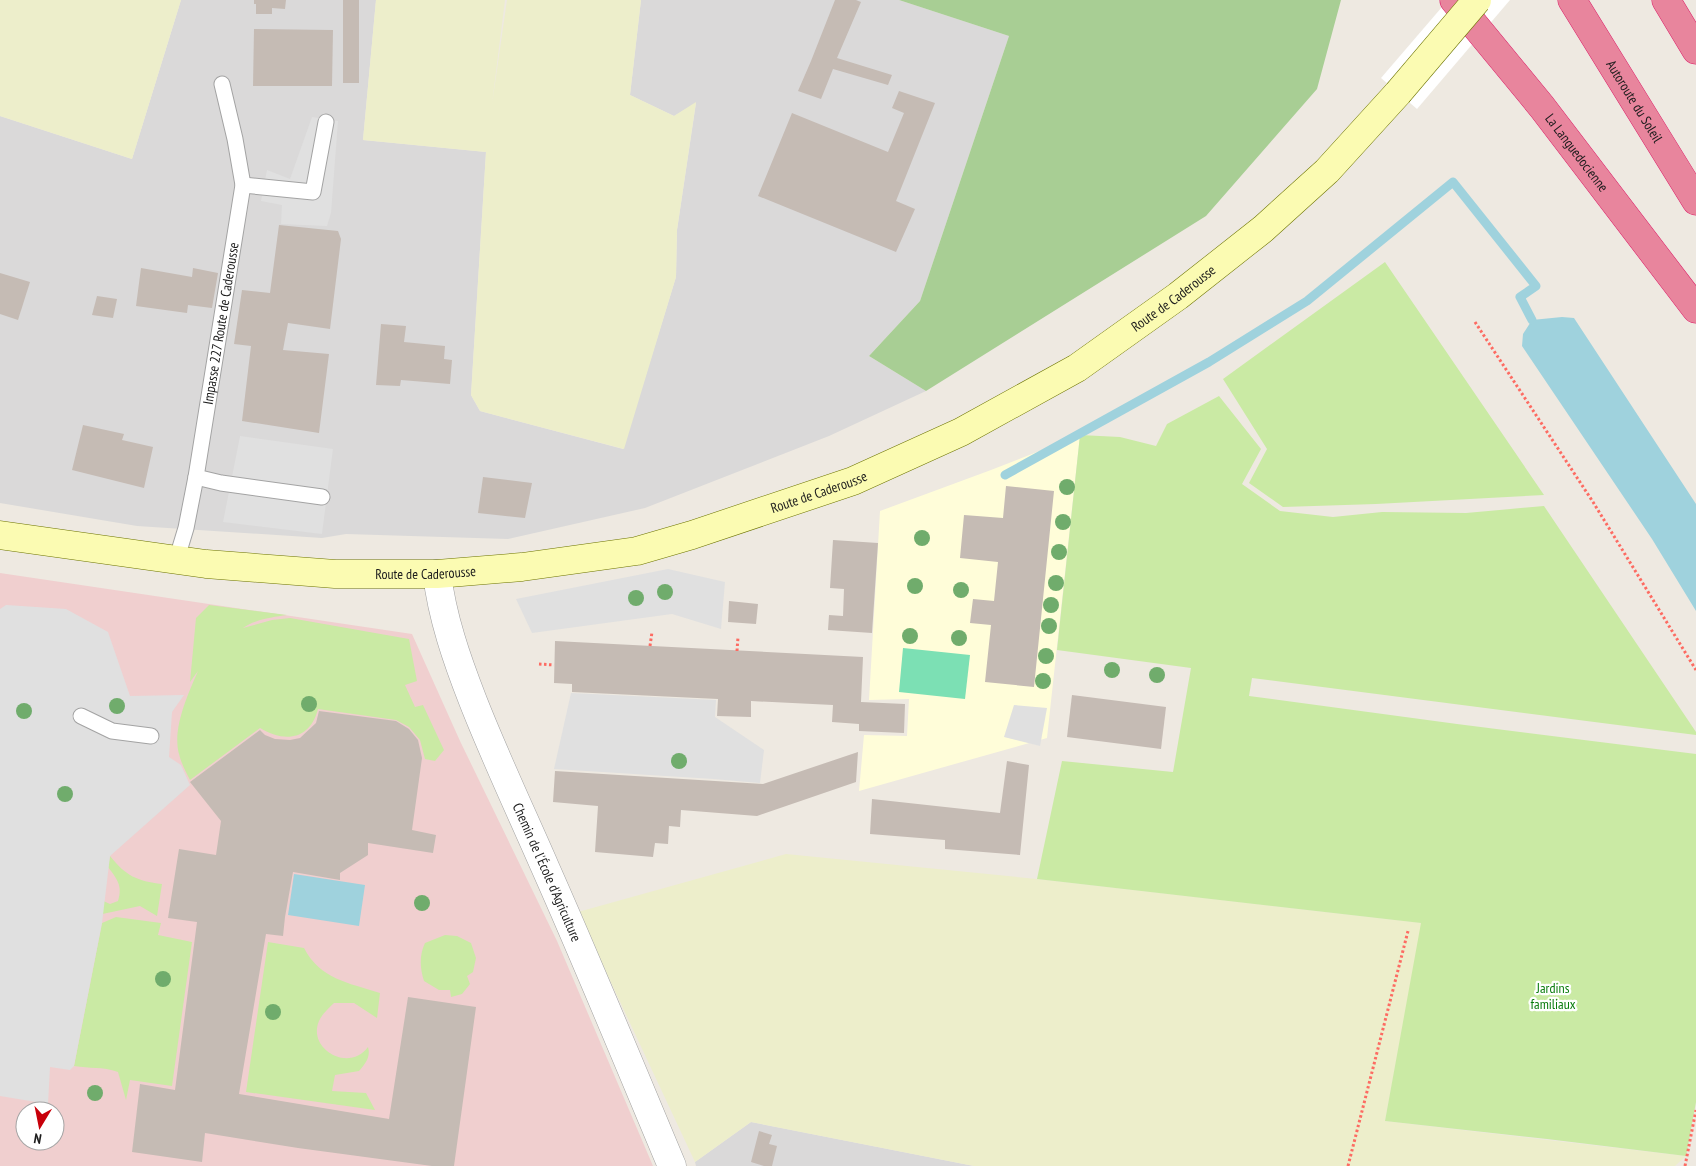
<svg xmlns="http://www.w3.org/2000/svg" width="1696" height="1166" viewBox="0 0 1696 1166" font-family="'PT Sans Narrow',sans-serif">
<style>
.residential{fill:#dad9d9}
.commercial{fill:#f0cfcf;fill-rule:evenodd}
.education{fill:#fffdd9}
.farmland{fill:#edeecb}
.grass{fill:#caeaa4}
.forest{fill:#a8ce94}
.pitch{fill:#7ce0b4}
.parking{fill:#e0e0e0}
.water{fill:#9fd2dd}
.pier{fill:#fff}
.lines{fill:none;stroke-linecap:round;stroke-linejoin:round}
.stream{stroke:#9fd2dd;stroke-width:9}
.building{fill:#c5bbb4}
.service-casing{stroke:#a3a3a3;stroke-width:17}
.minor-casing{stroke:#a3a3a3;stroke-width:29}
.secondary-casing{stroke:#6d7402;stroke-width:29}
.motorway-casing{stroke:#db1f69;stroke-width:29}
.path{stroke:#fd6b62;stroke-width:3;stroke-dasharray:2.5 2.5;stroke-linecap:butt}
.service{stroke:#fff;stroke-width:15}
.minor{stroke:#fff;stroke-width:28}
.secondary{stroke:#fbfbb2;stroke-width:28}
.motorway{stroke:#e8859d;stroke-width:28}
.secondary-bridge-casing{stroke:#6d7402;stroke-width:29;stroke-linecap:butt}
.secondary-bridge{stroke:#fbfbb2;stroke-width:28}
.tree{fill:#70ac6c}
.labels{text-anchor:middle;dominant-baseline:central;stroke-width:4.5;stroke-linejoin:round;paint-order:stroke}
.street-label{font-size:14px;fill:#1c1c1c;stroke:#fff}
.park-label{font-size:14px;fill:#087b0c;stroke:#fff}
</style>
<rect width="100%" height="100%" fill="#eee9e1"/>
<!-- residential -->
<g class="residential">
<polygon points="181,0 376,0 363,140 486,152 471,395 480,411 623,449 676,277 677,230 696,103 674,116 630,95 641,0 899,0 1009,36 920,301 869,356 926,391 829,436 645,508 508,539 346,534 322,538 137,526 0,503 0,116 132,159"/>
<polygon points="751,1122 974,1166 696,1166 695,1162"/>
</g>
<!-- commercial -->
<path class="commercial" d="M0,573L412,634L460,741L557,941L653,1166H0ZM25,1111H55V1141H25Z"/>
<!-- education -->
<polygon class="education" points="1080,435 1047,738 859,791 864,735 907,736 909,699 869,700 880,511 991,470"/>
<!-- farmland -->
<g class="farmland">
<polygon points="0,0 181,0 132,159 0,116"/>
<polygon points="376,0 505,0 492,104 507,0 641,0 630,95 674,116 696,102 677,230 676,277 624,449 480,411 471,395 486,152 363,140"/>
<polygon points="786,854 1037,879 1422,923 1385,1121 1686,1156 1675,1166 974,1166 751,1122 695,1162 578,912"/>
</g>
<!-- grass -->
<g class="grass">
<polygon points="1385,262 1544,495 1376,504 1283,507 1249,483 1267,449 1223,379"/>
<polygon points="1219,396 1261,449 1242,484 1280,511 1333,517 1382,512 1466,513 1544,506 1696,732 1696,735 1252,678 1249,696 1457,724 1696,754 1696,1102 1686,1156 1547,1139 1385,1121 1421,923 1037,879 1062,761 1173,772 1191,668 1057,650 1080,435 1120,437 1156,446 1167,424"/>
<path d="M209,605L287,615C273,617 253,620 243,628L272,620L290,618L409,639L417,681L405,685L415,707L423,705L444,750L435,761L425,759L420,740L409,727L396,720L318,709C310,740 285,743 260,728L190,780C186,772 181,763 179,754C172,729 188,694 198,671L190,682L196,618Z"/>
<path d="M110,856C126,876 137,881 162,884L157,916L140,906L93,916L99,899L110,904L118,901C123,886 117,879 108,867Z"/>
<path d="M116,917L161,923L158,935L192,942L172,1086L130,1080L126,1100L118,1072C102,1066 90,1069 74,1066L102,923Z"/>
<path d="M445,935L457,936L471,943L476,958L473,972L467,976L470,984L462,994L451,997L450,990H439L424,981C420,968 419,956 425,943Z"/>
<path d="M268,942L304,948C320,979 349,983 380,993L377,1018L354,1003H334C329,1008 322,1014 319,1021C307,1049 349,1073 368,1047C371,1057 365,1064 359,1071L335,1075L332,1091L366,1093L375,1110L246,1092Z"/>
</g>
<!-- forest -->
<polygon class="forest" points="899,0 1341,0 1317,89 1206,216 926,391 869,356 920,301 1009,36"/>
<!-- pitch -->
<polygon class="pitch" points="903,648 970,655 965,699 899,692"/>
<!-- parking -->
<g class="parking">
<polygon points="312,117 338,121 331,213 327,226 281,224 282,205 261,201 267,170 290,179"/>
<polygon points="240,436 333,449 322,534 223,522"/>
<polygon points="668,569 725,582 721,629 672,614 532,633 516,599"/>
<polygon points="6,605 66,609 108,632 130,696 184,695 172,712 169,757 181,765 190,785 110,856 102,923 74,1066 70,1070 50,1067 48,1104 0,1096 0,609"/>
<polygon points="571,693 716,700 715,717 764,750 760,783 713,779 554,769"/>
<polygon points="1014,705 1047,708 1040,746 1004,737"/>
</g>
<!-- water -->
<g class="water">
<polygon points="1562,317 1574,318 1696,504 1696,611 1652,539 1522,346 1523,334 1532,320"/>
<polygon points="294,874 365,885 359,926 288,915"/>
</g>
<!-- pier -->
<polygon class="pier" points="1448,0 1510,0 1417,109 1381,78"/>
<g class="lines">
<!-- stream -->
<polyline class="stream" points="1005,475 1209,362 1307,301 1453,182 1536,286 1520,297 1532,320"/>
</g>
<!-- building -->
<g class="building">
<polygon points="254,0 286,0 285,9 272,8 272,14 256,14 256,4 254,4"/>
<rect x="343" y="0" width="16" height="83"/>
<polygon points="835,0 856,0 861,2 837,58 892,75 888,85 833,69 821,99 798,91 811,61"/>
<polygon points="254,29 333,30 332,86 253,86"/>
<polygon points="899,91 935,103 896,201 915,209 896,252 758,196 792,113 888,152 904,113 892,108"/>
<polygon points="279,225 338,231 341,239 330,329 288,323 283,350 329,354 319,433 242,421 251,346 234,344 242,290 270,293"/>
<polygon points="141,268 192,277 193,268 218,273 212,308 188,305 187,313 136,306"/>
<polygon points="0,273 30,282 18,320 0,314"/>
<polygon points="97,296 117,299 113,318 92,315"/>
<polygon points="381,324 406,326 404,342 445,346 444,359 452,360 450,384 401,380 400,386 376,385"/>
<polygon points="83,425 124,434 122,440 153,447 144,488 72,470"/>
<polygon points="483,477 532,483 525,518 478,513"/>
<polygon points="1006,486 1054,491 1034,687 985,682 991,625 970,623 973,599 994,601 998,562 960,558 964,515 1003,518"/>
<polygon points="833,540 878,543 872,633 828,630 829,615 843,616 844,589 830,588"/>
<polygon points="729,601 758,604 756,624 728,622"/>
<polygon points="555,641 863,657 861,702 905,704 904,733 859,731 859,724 832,722 833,705 751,701 751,717 717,716 718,699 572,692 572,684 554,683"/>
<polygon points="1072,695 1166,707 1161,749 1067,737"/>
<polygon points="319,711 396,721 409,729 418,740 422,758 412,830 436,835 433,853 368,843 368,855 340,873 340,880 293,872 285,917 283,936 266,934 239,1094 389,1119 408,997 476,1007 454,1166 432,1166 298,1148 205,1133 202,1162 132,1152 140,1084 175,1090 197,922 168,918 179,849 216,855 221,821 190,782 260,730 265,735 275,739 290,740 300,738 316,723"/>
<polygon points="858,752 856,782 757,816 681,810 680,827 669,826 668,844 655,843 653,857 595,852 598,806 553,802 555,771 763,784"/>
<polygon points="1007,761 1029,765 1020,855 945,849 945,840 870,834 872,799 1000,813"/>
<polygon points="759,1131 772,1135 769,1144 777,1146 772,1166 764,1166 751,1162"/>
</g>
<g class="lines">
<defs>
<g id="service">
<polyline points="243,185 313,192 326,122"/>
<polyline points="196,477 221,483 322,497"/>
<path id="s1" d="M176,561L186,528L196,477L243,185L235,139L222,84"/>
<polyline points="81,716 112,731 151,736"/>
</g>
<g id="minor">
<path id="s2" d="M437,574C442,617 457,660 473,701C495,757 521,812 545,867C589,966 630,1066 672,1166"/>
</g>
<g id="secondary">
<path id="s3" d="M0,535L206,564L335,574H437L522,567L637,551L692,535L853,481L961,432L1077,368L1178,296L1263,229L1327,171L1398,93"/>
</g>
<g id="motorway">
<path id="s4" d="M1454,0L1542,107L1696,309"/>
<path id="s5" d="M1572,0L1696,201"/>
<polyline points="1666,0 1696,50"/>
</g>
</defs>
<!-- service casing -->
<use href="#service" class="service-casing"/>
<!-- minor casing -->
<use href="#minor" class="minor-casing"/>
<!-- secondary casing -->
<use href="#secondary" class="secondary-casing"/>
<!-- motorway casing -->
<use href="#motorway" class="motorway-casing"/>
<!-- path -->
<g class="path">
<polyline points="1475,322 1593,502 1696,670"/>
<polyline points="650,646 652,632"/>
<polyline points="737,651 738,637"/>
<polyline points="539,664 554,665"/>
<polyline points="1348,1166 1408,931"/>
<polyline points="1685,1166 1696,1110"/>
</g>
<!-- service -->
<use href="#service" class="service"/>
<!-- minor -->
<use href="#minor" class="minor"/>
<!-- secondary -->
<use href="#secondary" class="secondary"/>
<!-- motorway -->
<use href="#motorway" class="motorway"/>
<defs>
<polyline id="secondary-bridge" points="1398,93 1477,0"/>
</defs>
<!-- secondary-bridge casing -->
<use href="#secondary-bridge" class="secondary-bridge-casing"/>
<!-- secondary-bridge -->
<use href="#secondary-bridge" class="secondary-bridge"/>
</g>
<!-- trees -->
<g class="tree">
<circle cx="1067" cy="487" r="8"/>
<circle cx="1063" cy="522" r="8"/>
<circle cx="922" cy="538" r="8"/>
<circle cx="1059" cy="552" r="8"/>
<circle cx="1056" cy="583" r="8"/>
<circle cx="915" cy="586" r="8"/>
<circle cx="961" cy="590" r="8"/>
<circle cx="665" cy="592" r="8"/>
<circle cx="636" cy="598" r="8"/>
<circle cx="1051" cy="605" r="8"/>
<circle cx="1049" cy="626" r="8"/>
<circle cx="910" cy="636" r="8"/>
<circle cx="959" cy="638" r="8"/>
<circle cx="1046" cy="656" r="8"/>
<circle cx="1112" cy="670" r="8"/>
<circle cx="1157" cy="675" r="8"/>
<circle cx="1043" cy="681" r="8"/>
<circle cx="309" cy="704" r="8"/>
<circle cx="117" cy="706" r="8"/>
<circle cx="24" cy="711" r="8"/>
<circle cx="679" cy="761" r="8"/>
<circle cx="65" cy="794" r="8"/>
<circle cx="422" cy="903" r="8"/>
<circle cx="163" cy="979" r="8"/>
<circle cx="273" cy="1012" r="8"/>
<circle cx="95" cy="1093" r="8"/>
</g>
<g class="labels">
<!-- street labels -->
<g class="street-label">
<text stroke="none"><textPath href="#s5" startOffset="119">Autoroute du Soleil</textPath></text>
<text stroke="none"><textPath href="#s4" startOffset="196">La Languedocienne</textPath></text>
<text stroke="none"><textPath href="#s3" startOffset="1238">Route de Caderousse</textPath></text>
<text stroke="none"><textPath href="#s1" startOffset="242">Impasse 227 Route de Caderousse</textPath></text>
<text stroke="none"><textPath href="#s3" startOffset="832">Route de Caderousse</textPath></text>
<text stroke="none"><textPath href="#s3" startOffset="428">Route de Caderousse</textPath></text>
<text stroke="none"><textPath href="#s2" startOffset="319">Chemin de l'École d'Agriculture</textPath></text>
</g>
<!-- park labels -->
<g class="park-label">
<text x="1553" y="988">Jardins<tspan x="1553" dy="16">familiaux</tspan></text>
</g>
</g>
<!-- north arrow -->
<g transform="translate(40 1126) rotate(190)"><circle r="24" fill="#ffffff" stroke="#a4a4a4"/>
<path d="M0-4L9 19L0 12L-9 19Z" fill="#c8000a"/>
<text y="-8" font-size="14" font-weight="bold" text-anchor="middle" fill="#1c1c1c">N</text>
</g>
</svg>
